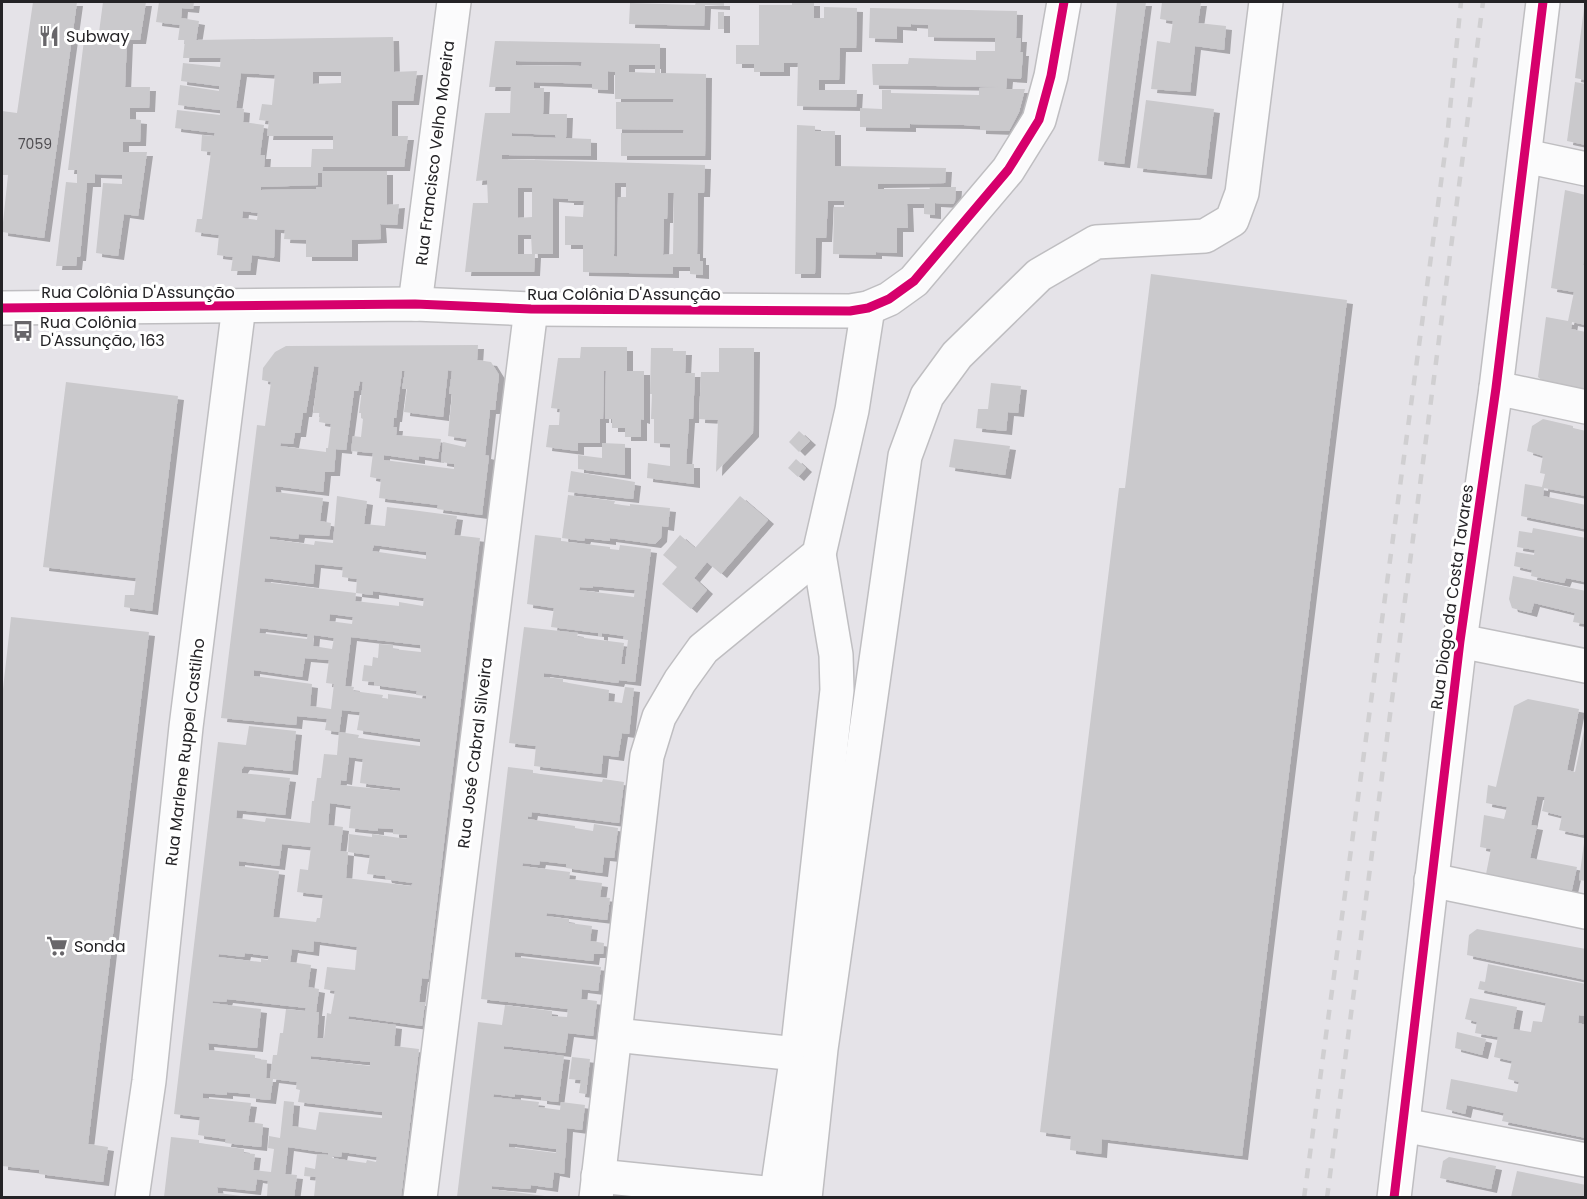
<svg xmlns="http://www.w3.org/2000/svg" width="1587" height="1199" viewBox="0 0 1587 1199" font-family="Poppins,sans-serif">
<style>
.building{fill:#cac9cc;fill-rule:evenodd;filter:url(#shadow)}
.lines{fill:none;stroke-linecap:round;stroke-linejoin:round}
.minor-casing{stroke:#bfbec1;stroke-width:36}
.minor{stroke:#fbfbfc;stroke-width:33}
.rail{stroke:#d0cfd1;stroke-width:4.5;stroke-dasharray:10 10;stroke-linecap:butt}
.cycleway-casing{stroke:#fff;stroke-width:13}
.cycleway{stroke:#d6006c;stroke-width:9}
.labels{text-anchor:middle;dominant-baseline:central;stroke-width:6;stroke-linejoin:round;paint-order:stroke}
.number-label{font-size:14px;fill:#4e4c50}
.poi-label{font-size:16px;fill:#242326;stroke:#fff;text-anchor:start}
.street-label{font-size:16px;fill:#242326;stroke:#fff}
</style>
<defs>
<filter id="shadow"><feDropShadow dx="6" dy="4" stdDeviation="0" flood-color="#0004"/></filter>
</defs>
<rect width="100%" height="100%" fill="#e5e3e8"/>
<!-- building -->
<g class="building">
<polygon points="33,2 77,2 44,238 2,232 8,175 2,175 2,111 17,113"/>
<polygon points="103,2 146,2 140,40 127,40 125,87 150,87 149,108 130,108 130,119 141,120 140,142 123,142 123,152 147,152 138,216 124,214 118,256 96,253 103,183 122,184 122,175 95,174 95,183 87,183 80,257 77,257 76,266 56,266 66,182 77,183 77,170 68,170 84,40 98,40"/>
<path d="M159,2H194L193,9L182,8L181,18L199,21L196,40L393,37L394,72L417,71L413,101H392V136H408L404,167H323L322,171H387V205L399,204L397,225L380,224L381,239L352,240V257H306V240L284,239L285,230L275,229L274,258L252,255L250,271H231L233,257L217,255L219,235L195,232L197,219H202L211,152L201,151L202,135L214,136L215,133L175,128L177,110L220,115V110L178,105L180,85L219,91V86L181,81L183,63L220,67L221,58H183L185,40H178L180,25L156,22ZM313,72H341V83L313,84ZM241,73L275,75L272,105L262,104L259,120L269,121L267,136H333V149H312L311,167H264L265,155H260L264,125L243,122L244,109L236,108ZM318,173H322V187H316V189L261,190V187L318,185ZM243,211L258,213L257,220L242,218Z"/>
<polygon points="696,2 724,2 724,6 705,5 704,26 629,24 630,3 695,5"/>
<polygon points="792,2 814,2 814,18 824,18 824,7 857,8 856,48 840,48 839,80 819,80 819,90 857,90 856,107 797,106 798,63 784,63 784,72 754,72 754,64 736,64 736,45 759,45 759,5 792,5"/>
<polygon points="1117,2 1146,2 1124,164 1098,161"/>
<polygon points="1162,2 1201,2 1198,23 1226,26 1224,50 1195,46 1190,92 1151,89 1157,41 1170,43 1173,21 1160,19"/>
<polygon points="870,8 1017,11 1016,38 1021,38 1020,52 1023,52 1021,79 1007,78 1006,89 1025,89 1019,112 1009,131 980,130 980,126 964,125 910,124 910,128 860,127 860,108 882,109 882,90 891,90 891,93 979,95 979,88 998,87 873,85 872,64 908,64 909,58 976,60 976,51 995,51 995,38 928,37 928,25 911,24 911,27 897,26 897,39 869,38"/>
<polygon points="1584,8 1586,8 1586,80 1575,78"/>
<rect x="718" y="12" width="6" height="17"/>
<path d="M495,41L660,44V73L706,74L705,156H621V133H683L684,130L616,129V102H673L674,99H615V72L608,71V90L592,89V84L534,82V88H544L543,114H567L566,138L591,139V156L502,155V159L705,165L704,193H698L697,254H700V261H703V275L690,274V267H673V274L583,272V245H565V216L583,217L584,201H568V199L553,198V254H535L534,272H465L473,203H488L487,180L476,181L485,113H510L511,87H489ZM516,61L582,62L581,66L516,65ZM629,65H655V73L629,72ZM512,133L555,135L556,138L512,136ZM615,183H626V197H618L617,257L614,256ZM518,188H532V217L518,218ZM668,193H674L673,254L663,255L664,219H667ZM518,235H531L532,254H518Z"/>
<polygon points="1575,82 1586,84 1586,145 1567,141"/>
<polygon points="1146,100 1214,109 1206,175 1137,168"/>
<polygon points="797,125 815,126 815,131 835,131 835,166 946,168 945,183 878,184 878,189 930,189 929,187 956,187 955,201 953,204 935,203 935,215 924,214 924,204 907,204 908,228 897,228 897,253 876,252 876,255 833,254 834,207 844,207 844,201 828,201 826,238 816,238 815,274 795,274"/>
<polygon points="1565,190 1586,195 1586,260 1584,260 1583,265 1586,265 1586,325 1572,322 1571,329 1586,332 1586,389 1544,382 1538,377 1546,317 1568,321 1574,292 1551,288"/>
<polygon points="1151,274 1347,300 1242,1156 1102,1139 1101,1154 1070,1150 1071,1136 1040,1132 1119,488 1125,488"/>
<path d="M478,345L477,360L491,362L499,375L495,410H490L485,455L489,456L482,515L437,509L438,505L379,498L381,479L370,477L373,453L351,451L353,436L361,437L363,419L361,418V413H359L363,382L360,381L358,391H354L346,450L336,449L334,472H325L323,492L275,486L276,492L323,498L320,521L331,523L329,536L299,534L298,539L270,536V539L314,545L315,541L333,543L337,496L367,501L364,524L385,526L387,507L412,510L457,516L454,535L480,538L428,979L422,978L419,1002H425L422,1026L349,1016L348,1019L396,1025L394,1046L419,1049L401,1197H314L316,1177L304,1176L305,1167L315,1169L317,1154L328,1155V1153L288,1147L285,1174L297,1175L294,1197H267L268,1181L257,1179L255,1191L217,1187L218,1193L241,1196L240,1197H164L171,1137L199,1140V1143L244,1149V1153L255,1154L253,1170L271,1172L274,1149L268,1148L269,1136L280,1138L284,1101L294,1102L292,1126L316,1130L319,1112L382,1118V1112L298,1102L300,1090L296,1089L297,1082L273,1079L270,1100L250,1098V1094L227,1092V1095L203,1093V1098L251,1103L248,1122L263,1124L261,1147L225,1143L226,1139L198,1135L200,1117L174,1114L218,742L246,745L249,726L296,731L292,771L244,766L242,769V773L290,778L285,815L237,810L236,818L265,822L266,818L310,823L312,801H314L317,778H321L324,754L337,755L339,732L359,735L358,738L420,746V739L357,730L360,712L342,710L339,732L325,730L327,719L297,716L296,725L221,718L257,425L265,426L271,382L262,380L263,368L275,352L286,346ZM314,366L319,367L313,413H320L319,422L331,424L328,448H326V452L280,446L281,443L293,444L295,433H300L303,413H306ZM448,370L452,371L449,394H452L448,436L467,439L465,447L443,442L441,462L454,464V469L384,460V455L419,460V456L438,459L441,439L396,435L397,427H393L394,418H396L402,371H405L402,389H407L404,412L443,417ZM374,545L426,552V559L372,551ZM315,564L343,567L342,577L357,579L356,593L373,595V591L424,598L423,606L399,602V606L355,601L356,593L264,582L265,578L313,584ZM330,614L353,617L352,624L329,621ZM260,628L308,634L307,639L259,633ZM314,635L334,638L332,649L313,646ZM351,637L420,645L421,652L393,649V645L379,644L378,658L373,657L372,666L364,665L362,681L374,682V685L417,691L416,695L426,696V699L388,694V699L382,698L383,695L353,691L354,687L345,686ZM305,658L329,660L326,683L334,684L331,709L310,706L312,684L254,676V670L302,677ZM349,757L363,759L360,783L400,788V791L340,785L341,780L346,781ZM330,803L351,806L349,828L378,831V828L393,829V834L407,835V839L372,834V837L349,834L348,852L370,855L367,874L385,876L386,879L391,880L413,883L411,886L346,878L348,852L340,851L343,827L328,825ZM282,844L311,847L308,870L300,869L297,892L323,895L320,918H317L316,922L273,917L279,871L239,866V861L279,866ZM314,941L357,947L355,970L327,967L324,989L335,991L331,1014L327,1013L324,1038H317L319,1012H316L319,989L308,987L311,965L290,962L292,949L313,952ZM245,953L268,956V960L261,959V962L218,957L219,954L244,957ZM227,999L306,1008L305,1011L286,1009L283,1033H280L277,1055H273L270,1078H266L267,1060L255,1059V1055L209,1050L208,1043L257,1048L261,1009L212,1003L213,1001L226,1002ZM311,1056L370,1062V1066L311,1059ZM342,1152L377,1157L376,1162L367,1160L366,1163L332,1158L333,1156L341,1157Z"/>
<polygon points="581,347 627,347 627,371 644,371 644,420 641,419 641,437 625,437 625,428 612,428 612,419 605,419 606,371 604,371 603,419 600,419 600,443 578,443 578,451 546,447 549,425 559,425 560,409 551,408 558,358 580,358"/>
<polygon points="651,348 673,348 673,351 686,351 685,373 695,373 693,419 689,419 686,464 694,464 694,484 647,478 648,463 670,466 670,444 654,443 654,419 651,419 652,394 650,394"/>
<polygon points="719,348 754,348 753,433 716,472 718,420 699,419 701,372 719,372"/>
<polygon points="66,382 178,396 152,611 124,607 125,595 134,595 136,578 43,567"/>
<polygon points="991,383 1021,386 1018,413 1008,412 1006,431 976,428 978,409 988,409"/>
<polygon points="1543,419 1573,426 1573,428 1586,431 1586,496 1544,488 1543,496 1586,505 1585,529 1521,516 1525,484 1542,487 1545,474 1540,473 1543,456 1527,451 1532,426"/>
<polygon points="799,431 810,441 799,452 789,442"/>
<polygon points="954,439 1010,446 1005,475 949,467"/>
<polygon points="602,443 625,444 625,475 578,469 578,455 602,458"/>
<polygon points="796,459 806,468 798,477 788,468"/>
<polygon points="571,471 635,482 633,499 568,492"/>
<polygon points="568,495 615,501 614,504 630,506 630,504 670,508 668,527 662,526 661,538 655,544 610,538 610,541 585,538 584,541 562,538"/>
<polygon points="740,496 768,520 721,574 707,562 694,578 707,590 691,609 662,584 677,567 663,555 680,535 695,548"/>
<polygon points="1533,528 1586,538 1586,582 1566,578 1564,583 1531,576 1532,570 1514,566 1516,552 1534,555 1535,550 1517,547 1519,531 1532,533"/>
<path d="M535,535L561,538V541L610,547V549L619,550L620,545L651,549L635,682L619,680L618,683L544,673V677L563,679V682L609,690L608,701L622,703L625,687L634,688L629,734L622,733L618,757L603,755L601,774L534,766L536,746L509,743L524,627L578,633L577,637L624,643L621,664H625L628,640L623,639L624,636L602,633V637L598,636V633L551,627L554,608L527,604ZM593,586L635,590L634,597L579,590L580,587L593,588Z"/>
<polygon points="1513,576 1586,591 1586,624 1573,622 1575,613 1534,603 1531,613 1512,608 1509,599"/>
<polygon points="11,617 149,632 88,1144 108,1147 103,1182 39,1174 39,1170 2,1166 2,698"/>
<polygon points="1528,699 1579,709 1567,770 1575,772 1586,721 1586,821 1583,835 1559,830 1562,816 1542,811 1545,797 1537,796 1531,825 1537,826 1530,858 1577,867 1571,894 1486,874 1491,849 1480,847 1484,815 1504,819 1507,807 1486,803 1488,785 1496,787 1514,706"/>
<path d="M508,767L533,770V773L602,782L603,779L624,782L619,823L532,812L531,817L528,816V819L575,826V828L593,831L594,824L618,828L614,858L604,857L602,873L566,868V864L540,861L539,865L523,863L522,866L570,872L569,879L602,883L600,897L610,898L607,920L547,913L546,916L569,919V923L592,926L590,941L604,943L603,954H594L593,961L515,952V957L601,967L598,991L582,989L581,999L597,1001L593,1036L568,1033L565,1053L504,1046V1049L564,1056L558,1102L541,1100V1097L515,1094V1097L494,1094L493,1097L539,1102L538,1107L560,1110L561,1102L585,1105L582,1130L567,1128L564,1174L554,1172L552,1188L531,1185L530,1189L492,1186V1189L552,1197H457L478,1022L502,1025L505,1005L552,1011V1016L567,1017L568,1009L481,999ZM509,1143L556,1149V1153L509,1147Z"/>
<polygon points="1584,843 1586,843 1586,881 1579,880"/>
<polygon points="1477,929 1586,949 1586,980 1467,955 1469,935"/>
<polygon points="1488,964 1586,984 1586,1016 1579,1015 1578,1023 1586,1025 1586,1138 1502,1121 1504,1113 1467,1105 1465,1114 1446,1109 1451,1079 1517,1092 1519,1082 1508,1079 1512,1061 1494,1057 1498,1037 1475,1033 1477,1022 1465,1019 1470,998 1517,1007 1513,1029 1531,1032 1533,1021 1542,1022 1546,1003 1478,989 1480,981 1485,982"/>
<polygon points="1457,1032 1486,1039 1482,1055 1455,1048"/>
<polygon points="572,1057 590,1059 586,1094 579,1093 581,1080 569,1079"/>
<polygon points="1449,1157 1496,1166 1491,1189 1440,1178 1443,1161"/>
<polygon points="1517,1171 1586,1185 1586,1197 1511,1197"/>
</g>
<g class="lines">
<defs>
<g id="minor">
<polyline points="1525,156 1586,169"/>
<polyline points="415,304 454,2"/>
<polyline points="2,308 415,304 531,309 850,311 868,308 889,299 914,281 1008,170 1039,120 1051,76 1064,2"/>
<polyline points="1496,388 1586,407"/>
<polyline points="1460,641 1586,666"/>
<polyline points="1431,880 1586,912"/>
<polyline points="615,1035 797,1054"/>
<polyline points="1403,1125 1586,1160"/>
<polyline points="598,1176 776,1194"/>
<polyline points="132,1198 149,1081 186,727 239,306"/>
<polyline points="420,1198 531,309"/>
<polyline points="596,1198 647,756 659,717 680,681 703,649 819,554 852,410 868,308"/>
<polyline points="776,1198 797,1054 837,690 836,655 819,554"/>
<polyline points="805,1198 821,1049 905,456 927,396 957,355 1039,275 1096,242 1205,236 1232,220 1242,193 1266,2"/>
<polyline points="1394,1198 1460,641 1496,388 1543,2"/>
</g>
</defs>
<!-- minor casing -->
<use href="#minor" class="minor-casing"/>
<!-- minor -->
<use href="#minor" class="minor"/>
<!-- rail -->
<g class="rail">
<polyline points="1304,1198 1447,138 1461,2"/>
<polyline points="1327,1198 1483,2"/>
</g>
<defs>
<g id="cycleway">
<polyline points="2,308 415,304 531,309 850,311 868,308 889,299 914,281 1008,170 1039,120 1051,76 1064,2"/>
<polyline points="1394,1198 1460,641 1496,388 1543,2"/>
</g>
</defs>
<!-- cycleway casing -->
<use href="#cycleway" class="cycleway-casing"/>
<!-- cycleway -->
<use href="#cycleway" class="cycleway"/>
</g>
<!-- icons -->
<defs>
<symbol id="restaurant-bare" viewBox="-9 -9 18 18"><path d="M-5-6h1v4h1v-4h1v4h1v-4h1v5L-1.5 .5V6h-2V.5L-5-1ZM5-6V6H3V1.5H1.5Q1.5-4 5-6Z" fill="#68666a" stroke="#fff" stroke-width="2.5" paint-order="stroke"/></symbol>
<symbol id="bus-bare" viewBox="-9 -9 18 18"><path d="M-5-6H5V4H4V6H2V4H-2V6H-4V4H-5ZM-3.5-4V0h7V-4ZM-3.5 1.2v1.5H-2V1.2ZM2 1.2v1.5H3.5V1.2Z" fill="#68666a" stroke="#fff" stroke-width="2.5" paint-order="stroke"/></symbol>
<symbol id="supermarket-bare" viewBox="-9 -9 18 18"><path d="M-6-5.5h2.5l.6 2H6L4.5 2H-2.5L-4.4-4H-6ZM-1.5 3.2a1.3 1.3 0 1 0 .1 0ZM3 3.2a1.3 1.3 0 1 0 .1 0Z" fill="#68666a" stroke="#fff" stroke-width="2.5" paint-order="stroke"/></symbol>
</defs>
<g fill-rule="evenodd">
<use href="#restaurant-bare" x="34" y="21" width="30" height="30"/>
<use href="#bus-bare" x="8" y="316" width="30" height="30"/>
<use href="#supermarket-bare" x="42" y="931" width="30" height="30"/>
</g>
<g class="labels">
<!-- number labels -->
<g class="number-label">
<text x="35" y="144">7059</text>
</g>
<!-- poi labels -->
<g class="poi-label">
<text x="66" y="36">Subway</text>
<text x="40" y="322">Rua Colônia<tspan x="40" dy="18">D'Assunção, 163</tspan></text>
<text x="74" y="946">Sonda</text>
</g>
<!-- street labels -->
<g class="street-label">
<text transform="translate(435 153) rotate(-83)">Rua Francisco Velho Moreira</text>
<text x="138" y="292">Rua Colônia D'Assunção</text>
<text x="624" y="294">Rua Colônia D'Assunção</text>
<text transform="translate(1452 597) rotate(-82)">Rua Diogo da Costa Tavares</text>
<text transform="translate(185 752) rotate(-83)">Rua Marlene Ruppel Castilho</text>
<text transform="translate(475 753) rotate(-83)">Rua José Cabral Silveira</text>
</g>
</g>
<!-- border -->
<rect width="1587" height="1199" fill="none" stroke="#242326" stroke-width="6"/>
</svg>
